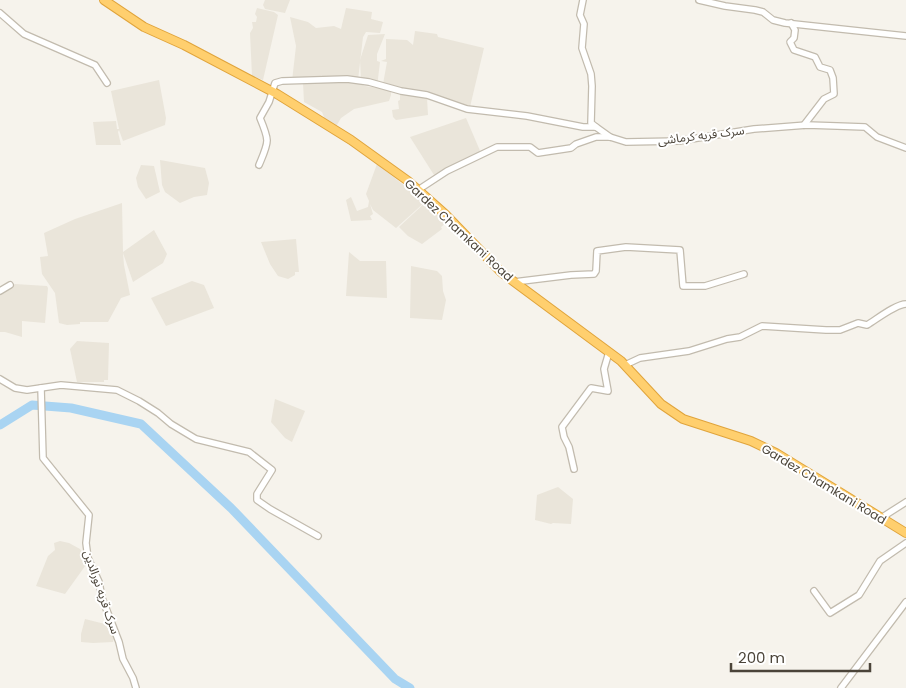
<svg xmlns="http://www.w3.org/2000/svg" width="906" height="688" viewBox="0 0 906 688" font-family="Poppins,'Noto Sans Arabic',sans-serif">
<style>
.residential{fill:#eae5da}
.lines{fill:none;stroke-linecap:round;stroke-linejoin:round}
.river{stroke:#a9d4f2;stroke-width:9}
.minor-casing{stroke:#c2bbae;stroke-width:8}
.highway-casing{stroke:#e0a43c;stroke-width:10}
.minor{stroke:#fff;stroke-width:5.5}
.highway{stroke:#ffcf6e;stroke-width:8}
.labels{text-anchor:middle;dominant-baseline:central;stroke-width:4;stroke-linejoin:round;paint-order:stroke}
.street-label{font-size:12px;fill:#4b4439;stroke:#fff}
</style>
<rect width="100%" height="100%" fill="#f6f3ec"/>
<!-- residential -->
<g class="residential">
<polygon points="265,0 290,0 285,13 265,9 263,5"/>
<polygon points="257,8 274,12 278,15 263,80 252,76 250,33 253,28 252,22 256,22 257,17 255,14"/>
<polygon points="346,8 372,12 371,19 383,22 380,33 366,32 363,37 358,80 335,76 334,79 337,78 340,80 346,79 365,86 391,90 391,95 389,101 354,109 341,118 334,130 326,122 322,112 304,102 303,83 321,80 330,82 334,79 323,78 321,75 320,79 292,81 296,46 290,17 308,22 316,28 334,26 341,29"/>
<polygon points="415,31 437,34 438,37 484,48 470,107 452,103 452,100 428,94 421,97 427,98 428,115 396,120 393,117 392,110 399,109 398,101 400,100 400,94 402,93 383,84 387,62 381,61 386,59 386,39 407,40 413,45"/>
<polygon points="385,34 377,54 377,61 380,62 377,87 361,80 360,60 368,35"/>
<polygon points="159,80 166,118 165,125 123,141 119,130 118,132 121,145 96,145 93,122 116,121 117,129 119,129 111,91"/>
<polygon points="466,118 481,153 465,163 446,168 434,175 410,137"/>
<polygon points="160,160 205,168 209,183 207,195 194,197 180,203 165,192 162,185"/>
<polygon points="377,164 425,202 396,228 373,210 370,204 373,214 370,216 372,220 351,221 346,200 351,197 357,211 368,207 369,201 366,194"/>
<polygon points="141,165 154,166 160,192 146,199 138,187 136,178"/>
<polygon points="428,200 447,222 441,227 442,229 422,244 408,236 399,227"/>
<polygon points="122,203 123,252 154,230 167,254 163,263 133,282 123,253 124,265 130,295 121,298 108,322 80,322 80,324 67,325 59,323 55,293 42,274 40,257 48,256 44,233 75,219"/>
<polygon points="296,239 299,272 295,272 295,275 288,279 278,276 270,264 261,242"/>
<polygon points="349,252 360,261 386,261 387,298 346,296"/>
<polygon points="411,266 437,271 442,276 443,291 446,300 442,320 410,318"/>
<polygon points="192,281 204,285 214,308 166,326 151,298"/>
<polygon points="15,284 47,286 48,288 45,323 22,321 22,337 5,332 0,332 0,292"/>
<polygon points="77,341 109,343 108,380 104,380 104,382 77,382 70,349"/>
<polygon points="275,399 305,411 292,442 285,438 271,422"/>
<polygon points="558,487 573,499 571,524 553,523 551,524 535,520 537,495"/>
<polygon points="60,541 69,543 80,549 88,562 65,594 36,586 48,556 55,550 54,543"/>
<polygon points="85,619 109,625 115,635 113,642 93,643 81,642 81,634"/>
</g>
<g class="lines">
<!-- river -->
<polyline class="river" points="0,425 32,405 71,408 141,424 231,508 395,679 410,688"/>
<defs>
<g id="minor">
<polyline points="583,0 580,15 584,24 582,48 591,74 592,86 591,123 596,127"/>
<polyline points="699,0 725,6 755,10 763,12 773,20 785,23 906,36"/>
<polyline points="0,13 24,34 95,65 107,83"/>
<polyline points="791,23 795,30 794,38 790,42 794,50 815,57 820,67 830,70 833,78 834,94 824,99 804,125"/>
<path d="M259,165C269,141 270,142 260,118L269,102L275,83L282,81L347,79L369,82L401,91L427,95L467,109L527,116L583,127H596L610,137"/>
<polyline points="418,190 447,171 497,147 530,147 538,153 571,148 576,144 596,137 610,137 626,142 679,141 754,129 807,125 837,126 865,127 877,137 906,148"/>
<polyline points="514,282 571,275 594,274 596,271 597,251 626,247 680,250 683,286 705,286 744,274"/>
<polyline points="0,291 10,285"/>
<path d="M625,365L640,358L689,351L727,339L740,337L762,326L826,330H840L858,323L867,325C877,319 896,304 906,304"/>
<polyline points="0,379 15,388 27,390 61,385 117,390 139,401 158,413 171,424 196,439 249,452 272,470 257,494 257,500 270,509 318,536"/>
<polyline points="41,388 43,458 89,515 86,543 88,558 99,582 102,598 119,642 123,659 133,678 136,688"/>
<polyline points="574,469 569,447 564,437 562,427 591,388 608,391 604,369 609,352"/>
<polyline points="881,518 906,502"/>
<polyline points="814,591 830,613 859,595 880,561 906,543"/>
<polyline points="841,688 906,602"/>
</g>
<polyline id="highway" points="104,0 144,27 184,45 277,94 351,140 408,181 445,214 501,272 621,361 661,404 683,419 751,441 776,453 906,533"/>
</defs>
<!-- minor casing -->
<use href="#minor" class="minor-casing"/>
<!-- highway casing -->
<use href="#highway" class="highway-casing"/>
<!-- minor -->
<use href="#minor" class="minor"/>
<!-- highway -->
<use href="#highway" class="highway"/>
</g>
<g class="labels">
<!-- street labels -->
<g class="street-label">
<text transform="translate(701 135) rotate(-7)">سرک قریه کرماشی</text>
<text transform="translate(459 230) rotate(43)">Gardez Chamkani Road</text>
<text transform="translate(824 484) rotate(31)">Gardez Chamkani Road</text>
<text transform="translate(102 592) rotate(71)">سرک قریه نورالدین</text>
</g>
</g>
<!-- scale -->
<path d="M731 663v8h139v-8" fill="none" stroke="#4b4439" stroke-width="2.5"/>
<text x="738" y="663" font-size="15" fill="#4b4439" stroke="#ffffff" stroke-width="4" paint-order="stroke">200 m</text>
</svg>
